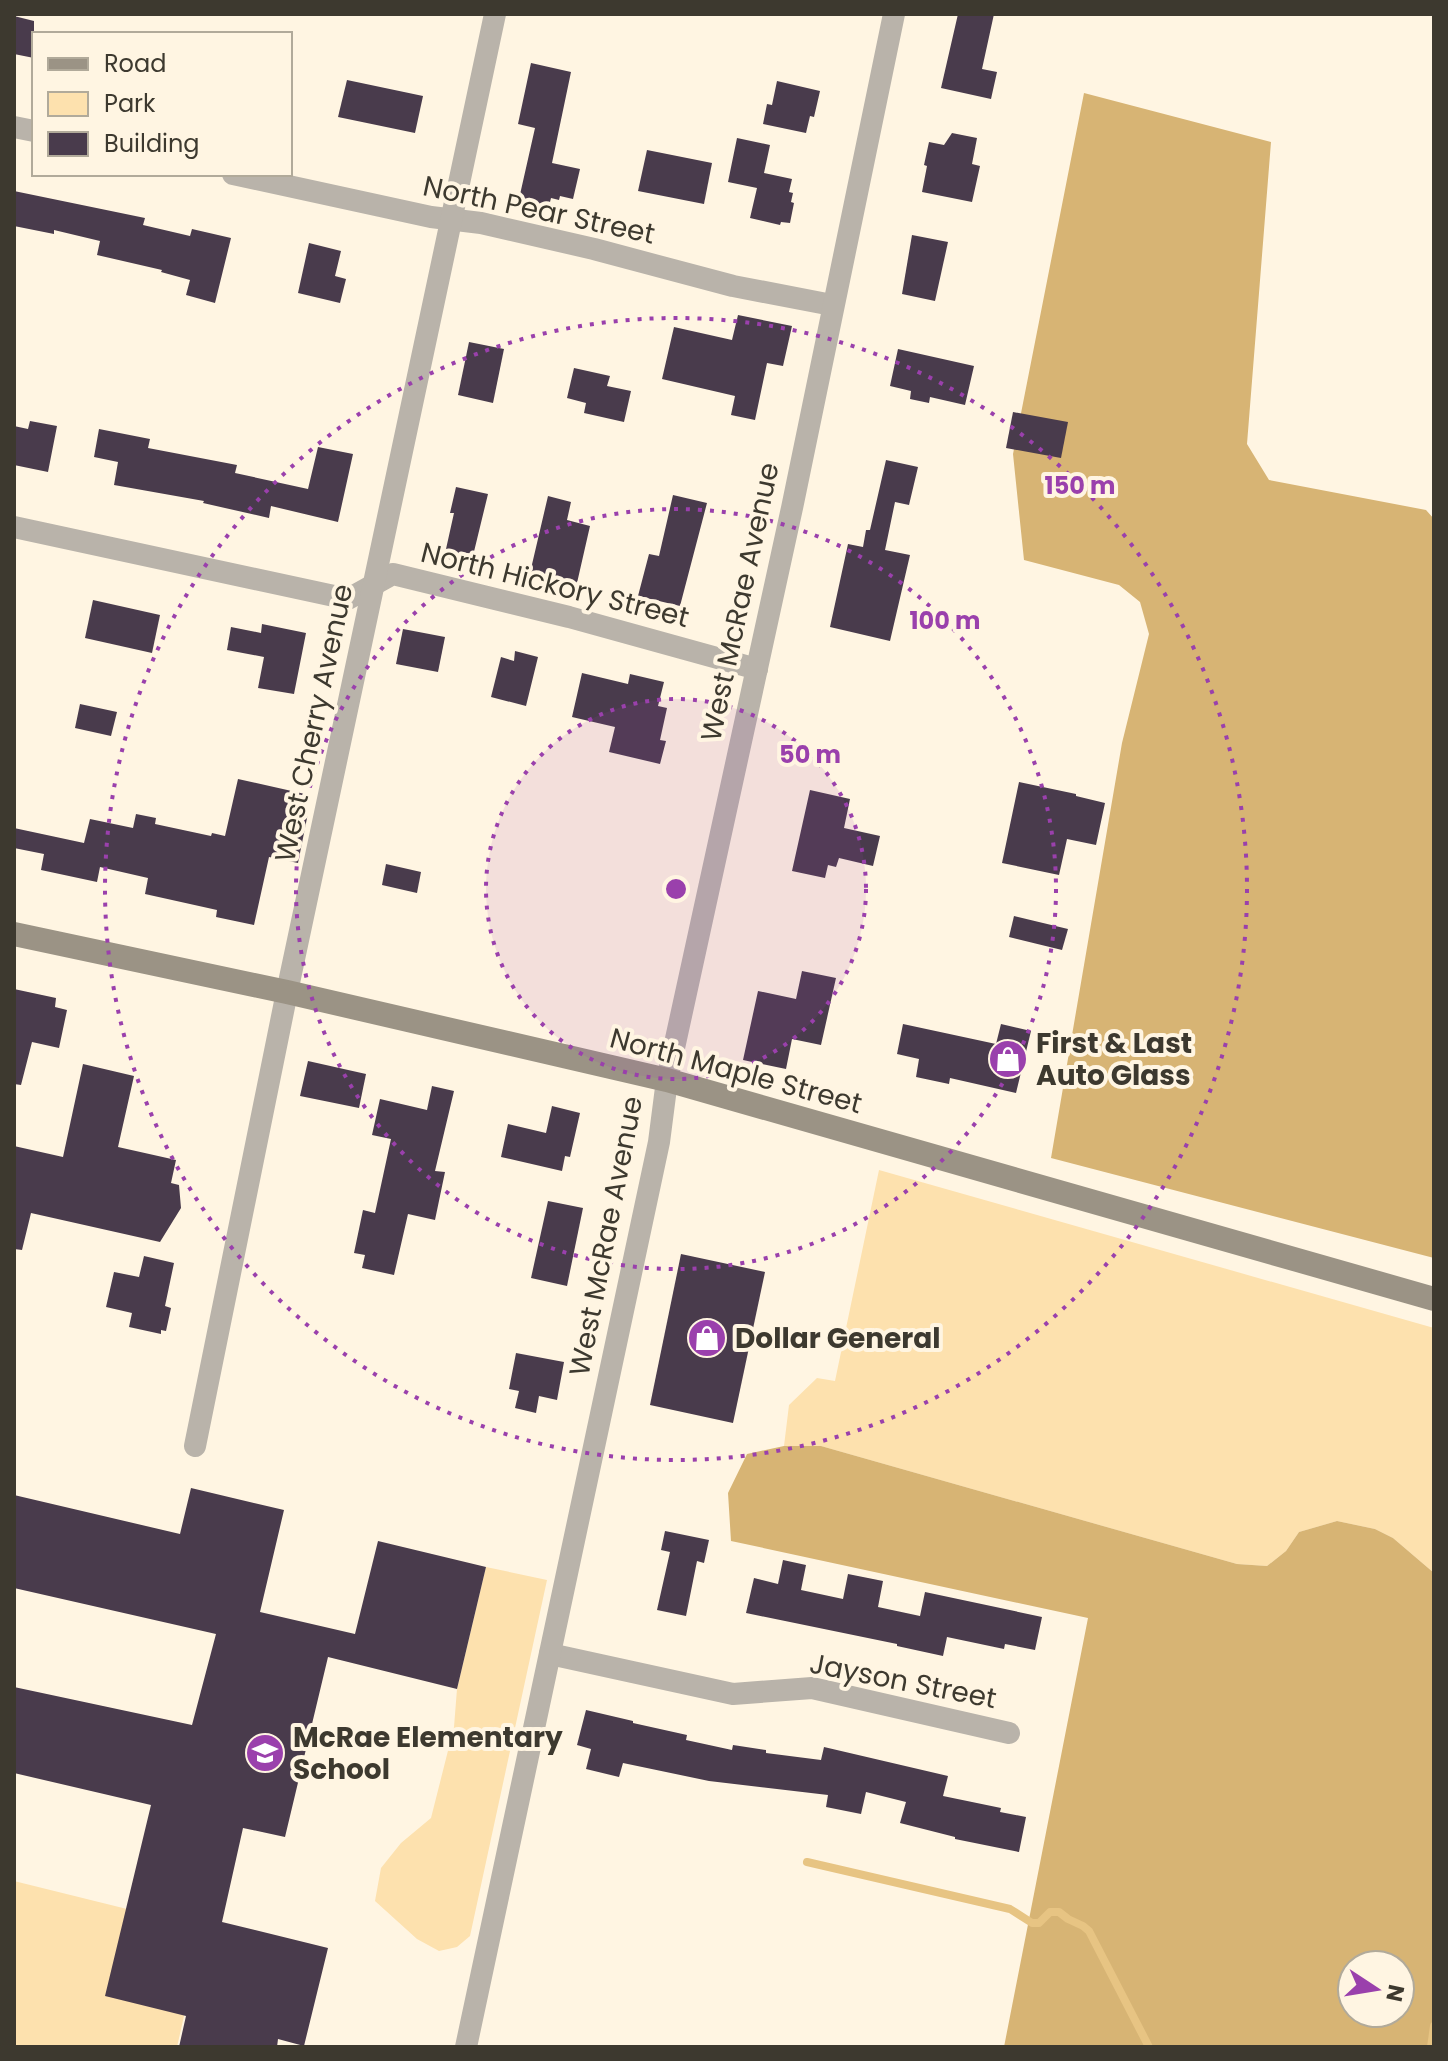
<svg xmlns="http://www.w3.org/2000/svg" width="1448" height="2061" viewBox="0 0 1448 2061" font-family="Poppins,sans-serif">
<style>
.green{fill:#fde1ae}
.forest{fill:#d7b474;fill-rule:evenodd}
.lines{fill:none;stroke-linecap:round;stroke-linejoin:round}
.stream{stroke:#e7c483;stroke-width:8}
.building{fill:#493b4c}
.street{stroke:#b9b3aa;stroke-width:22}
.secondary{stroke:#9b9385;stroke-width:24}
.ring{fill:none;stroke:#9a40ac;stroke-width:4;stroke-dasharray:4 8}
.labels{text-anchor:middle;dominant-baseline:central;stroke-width:8;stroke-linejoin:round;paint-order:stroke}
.street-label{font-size:28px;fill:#3d392f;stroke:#fff5e2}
.poi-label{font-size:28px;font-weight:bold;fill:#3d392f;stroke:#fff5e2;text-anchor:start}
.centre{fill:#9a40ac;stroke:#fff5e2;stroke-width:4}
.ring-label{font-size:24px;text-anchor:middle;font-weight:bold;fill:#9a40ac;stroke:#fff5e2;stroke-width:8;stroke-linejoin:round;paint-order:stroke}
</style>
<rect width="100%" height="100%" fill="#fff5e2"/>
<!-- green -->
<g class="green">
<polygon points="879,1170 1434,1328 1434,1573 1393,1538 1375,1529 1337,1521 1299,1532 1286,1551 1267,1566 1237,1564 821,1446 784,1446 789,1405 817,1378 835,1381"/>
<polygon points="486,1567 547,1580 470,1936 457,1947 439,1951 417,1939 375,1901 381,1868 401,1843 431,1818 454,1727 457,1689"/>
<polygon points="14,1881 127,1909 184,2016 177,2047 14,2047"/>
</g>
<!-- forest -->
<g class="forest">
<polygon points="1084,93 1271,142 1247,444 1269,480 1426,510 1434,519 1434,1258 1051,1158 1122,743 1149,634 1140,602 1119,585 1024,560 1013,454"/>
<path d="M784,1446H821L1237,1564L1267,1566L1286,1551L1299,1532L1337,1521L1375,1529L1393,1538L1434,1573V2047H1004L1088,1618L731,1541L728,1493L747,1454ZM1352,1965H1400V2013H1352Z"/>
</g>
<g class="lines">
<!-- stream -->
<g class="stream">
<polyline points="807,1862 1010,1909 1032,1923 1039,1923 1050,1912 1059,1912 1068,1919 1083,1926 1089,1931 1149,2047"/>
<polyline points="1431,2047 1434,2026"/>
</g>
</g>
<!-- building -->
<g class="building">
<polygon points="958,14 994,14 982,69 997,72 991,99 941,88"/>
<polygon points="14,16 34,21 34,58 14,54"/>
<polygon points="531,63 571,72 552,163 580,169 573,199 560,196 559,200 551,198 549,206 519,199 535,128 518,124"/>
<polygon points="347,80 423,96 415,133 338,117"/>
<polygon points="777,81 820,91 814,117 810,116 806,133 763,124 767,104 772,105"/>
<polygon points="952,133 977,138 972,164 980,166 972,202 922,192 927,166 924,165 929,142 944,145"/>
<polygon points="737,138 770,145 764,173 792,179 789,192 793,193 791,202 794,203 790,223 781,222 780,225 750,218 757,188 728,182"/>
<polygon points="647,150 712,163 704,204 638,191"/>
<polygon points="14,191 145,218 143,225 190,236 192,229 231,238 215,303 186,295 190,280 161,272 162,270 97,255 100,241 54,230 54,234 14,226"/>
<polygon points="912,235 948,242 935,301 902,294"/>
<polygon points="309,243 341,251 335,276 346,279 340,303 298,293"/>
<polygon points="738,315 792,326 783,366 767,363 755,420 731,415 735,396 662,379 674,327 732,340"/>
<polygon points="469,342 504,349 493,403 458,395"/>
<polygon points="898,349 974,366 965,405 930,397 929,403 910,399 911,391 890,386"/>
<polygon points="574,368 610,376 607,386 631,391 624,422 584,413 586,403 567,398"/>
<polygon points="1013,412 1068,422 1061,458 1006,448"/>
<polygon points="30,421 57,426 48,472 14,465 14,426 28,429"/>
<polygon points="99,429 150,439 148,448 237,465 235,473 308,489 318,447 353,454 338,522 271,506 269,518 203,503 204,501 114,485 118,462 94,457"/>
<polygon points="886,460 918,467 909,505 895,502 885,550 910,555 890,641 830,627 848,544 863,547 866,530 870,530"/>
<polygon points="456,487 488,494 471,564 444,558 454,513 450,513"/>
<polygon points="673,495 707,503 680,606 638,596 649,554 659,556"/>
<polygon points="548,496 571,502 567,520 590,526 577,583 530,573"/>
<polygon points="93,600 160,615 152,653 85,638"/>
<polygon points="262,624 306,633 294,694 258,688 264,657 227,650 231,627 261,633"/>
<polygon points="403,629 445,637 438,672 396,664"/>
<polygon points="515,651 538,657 526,706 491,697 501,657 514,661"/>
<polygon points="582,673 628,684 630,674 664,682 658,706 667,708 660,740 666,741 660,764 609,752 615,727 572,717"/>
<polygon points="80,704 117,712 111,736 75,728"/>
<polygon points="238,779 305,794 301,812 308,813 298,863 269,857 254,925 216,917 217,910 145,894 148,878 100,867 97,882 41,870 44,854 14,848 14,828 84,843 90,819 133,828 136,814 156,818 155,824 211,836 212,833 225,836"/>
<polygon points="1019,782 1076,794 1076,796 1105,803 1096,845 1067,839 1059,875 1002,863"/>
<polygon points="810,790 850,799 844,828 880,836 873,866 839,858 836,867 828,865 825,878 792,871"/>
<polygon points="386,864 421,872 417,893 382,885"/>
<polygon points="1014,916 1068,929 1062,950 1009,937"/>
<polygon points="802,971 836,978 821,1045 792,1039 786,1069 743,1060 758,991 796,999"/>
<polygon points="14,989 56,998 55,1007 67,1010 59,1048 32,1042 21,1085 14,1084"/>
<polygon points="903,1024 996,1044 1001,1024 1031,1031 1016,1093 950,1078 949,1084 916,1077 919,1059 897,1054"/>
<polygon points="308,1061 366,1074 359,1108 300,1096"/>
<polygon points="83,1064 134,1076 118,1147 176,1160 171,1183 179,1185 181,1208 160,1242 31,1213 22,1250 14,1249 14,1146 63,1157"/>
<polygon points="432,1086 454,1091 435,1171 445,1172 435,1220 408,1214 394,1275 362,1268 365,1255 354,1253 363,1210 375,1213 391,1139 372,1135 380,1099 427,1110"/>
<polygon points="552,1106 580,1113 570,1157 565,1156 562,1171 501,1157 508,1124 546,1133"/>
<polygon points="548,1201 583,1208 567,1286 531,1278"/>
<polygon points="681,1254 765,1272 733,1423 650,1405"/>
<polygon points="144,1256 174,1263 165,1306 171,1308 166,1331 161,1330 161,1334 129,1327 132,1313 106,1307 114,1272 139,1277"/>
<polygon points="516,1353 564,1362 557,1400 539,1396 536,1413 515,1408 519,1391 509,1389"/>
<polygon points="191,1488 284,1510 260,1612 355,1634 378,1541 486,1567 457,1689 328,1657 285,1837 243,1828 222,1922 328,1948 304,2046 278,2039 277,2047 179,2047 186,2016 105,1996 151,1805 14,1773 14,1687 192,1725 216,1634 14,1588 14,1495 180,1534"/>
<polygon points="665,1531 709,1540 704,1563 697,1561 686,1616 657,1610 670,1552 661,1550"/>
<polygon points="783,1560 806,1565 801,1590 843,1599 848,1574 883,1581 878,1607 920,1616 925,1592 1042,1617 1035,1650 1005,1644 1004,1649 947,1637 943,1656 897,1646 897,1644 746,1613 754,1578 778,1584"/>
<polygon points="586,1710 633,1721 633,1723 687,1735 686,1740 732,1750 733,1745 766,1750 766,1753 821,1760 824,1747 948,1776 943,1796 1001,1808 1000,1812 1026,1817 1019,1852 955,1839 955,1837 900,1823 906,1802 866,1792 861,1814 826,1807 828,1795 709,1781 623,1763 619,1777 586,1769 591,1749 577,1745"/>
</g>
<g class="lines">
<!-- street -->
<g class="street">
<polyline points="14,127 34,131"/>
<polyline points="233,174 431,217 481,223 594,249 733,286 832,305"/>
<polyline points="14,527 348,599 393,574 569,617 757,669"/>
<polyline points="195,1446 287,992 495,14"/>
<polyline points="550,1654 733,1694 812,1688 1009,1733"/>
<polyline points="466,2047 659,1142 667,1080 792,508 894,14"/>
</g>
<!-- secondary -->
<polyline class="secondary" points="14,934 287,992 667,1080 1434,1299"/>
</g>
<!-- distance rings -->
<circle cx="676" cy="889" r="190" fill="#9a40ac" fill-opacity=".12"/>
<g class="ring">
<circle cx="676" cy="889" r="190"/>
<circle cx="676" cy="889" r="380"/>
<circle cx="676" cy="889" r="571"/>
</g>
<!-- icons -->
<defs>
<symbol id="shop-disc" viewBox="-11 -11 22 22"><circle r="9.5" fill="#9a40ac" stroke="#fff5e2"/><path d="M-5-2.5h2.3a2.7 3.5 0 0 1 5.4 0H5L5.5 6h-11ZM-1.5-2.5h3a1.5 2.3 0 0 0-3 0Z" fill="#fff"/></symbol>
<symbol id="school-disc" viewBox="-11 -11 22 22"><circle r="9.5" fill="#9a40ac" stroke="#fff5e2"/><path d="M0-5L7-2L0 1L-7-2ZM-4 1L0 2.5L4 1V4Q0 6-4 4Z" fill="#fff"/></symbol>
</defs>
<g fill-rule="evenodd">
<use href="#shop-disc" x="986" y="1037" width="44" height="44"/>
<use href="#shop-disc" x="685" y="1316" width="44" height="44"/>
<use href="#school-disc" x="243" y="1731" width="44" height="44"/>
</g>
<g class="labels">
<!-- street labels -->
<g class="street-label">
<text transform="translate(539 210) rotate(12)">North Pear Street</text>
<text transform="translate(555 585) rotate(14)">North Hickory Street</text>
<text transform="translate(740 602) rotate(-78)">West McRae Avenue</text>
<text transform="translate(314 723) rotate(-78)">West Cherry Avenue</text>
<text transform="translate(736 1071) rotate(15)">North Maple Street</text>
<text transform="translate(606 1236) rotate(-79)">West McRae Avenue</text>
<text transform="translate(903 1681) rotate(11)">Jayson Street</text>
</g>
<!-- poi labels -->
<g class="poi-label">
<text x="1036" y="1043">First &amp; Last<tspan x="1036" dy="32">Auto Glass</tspan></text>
<text x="735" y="1338">Dollar General</text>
<text x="293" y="1737">McRae Elementary<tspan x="293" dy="32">School</tspan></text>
</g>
</g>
<circle cx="676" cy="889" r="12" class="centre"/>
<g class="ring-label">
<text x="1080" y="494">150 m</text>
<text x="945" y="629">100 m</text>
<text x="810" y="763">50 m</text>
</g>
<!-- border -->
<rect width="1448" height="2061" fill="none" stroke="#3d392f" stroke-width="32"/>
<!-- legend -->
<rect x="32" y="32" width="260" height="144" fill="#fff5e2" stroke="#b1aa9a" stroke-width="2"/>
<rect x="48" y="58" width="40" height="12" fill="#9b9385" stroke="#b1aa9a" stroke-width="2"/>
<text x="104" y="72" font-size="24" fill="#3d392f">Road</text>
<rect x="48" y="92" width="40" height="24" fill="#fde1ae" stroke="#b1aa9a" stroke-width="2"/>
<text x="104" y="112" font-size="24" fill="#3d392f">Park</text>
<rect x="48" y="132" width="40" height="24" fill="#493b4c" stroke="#b1aa9a" stroke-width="2"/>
<text x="104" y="152" font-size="24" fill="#3d392f">Building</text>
<!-- north arrow -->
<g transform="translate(1376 1989) rotate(102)"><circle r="38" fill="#fff5e2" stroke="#b1aa9a" stroke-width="2"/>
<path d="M0-6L14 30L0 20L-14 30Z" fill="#9a40ac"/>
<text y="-12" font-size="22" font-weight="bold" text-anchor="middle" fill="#3d392f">N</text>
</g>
</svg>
